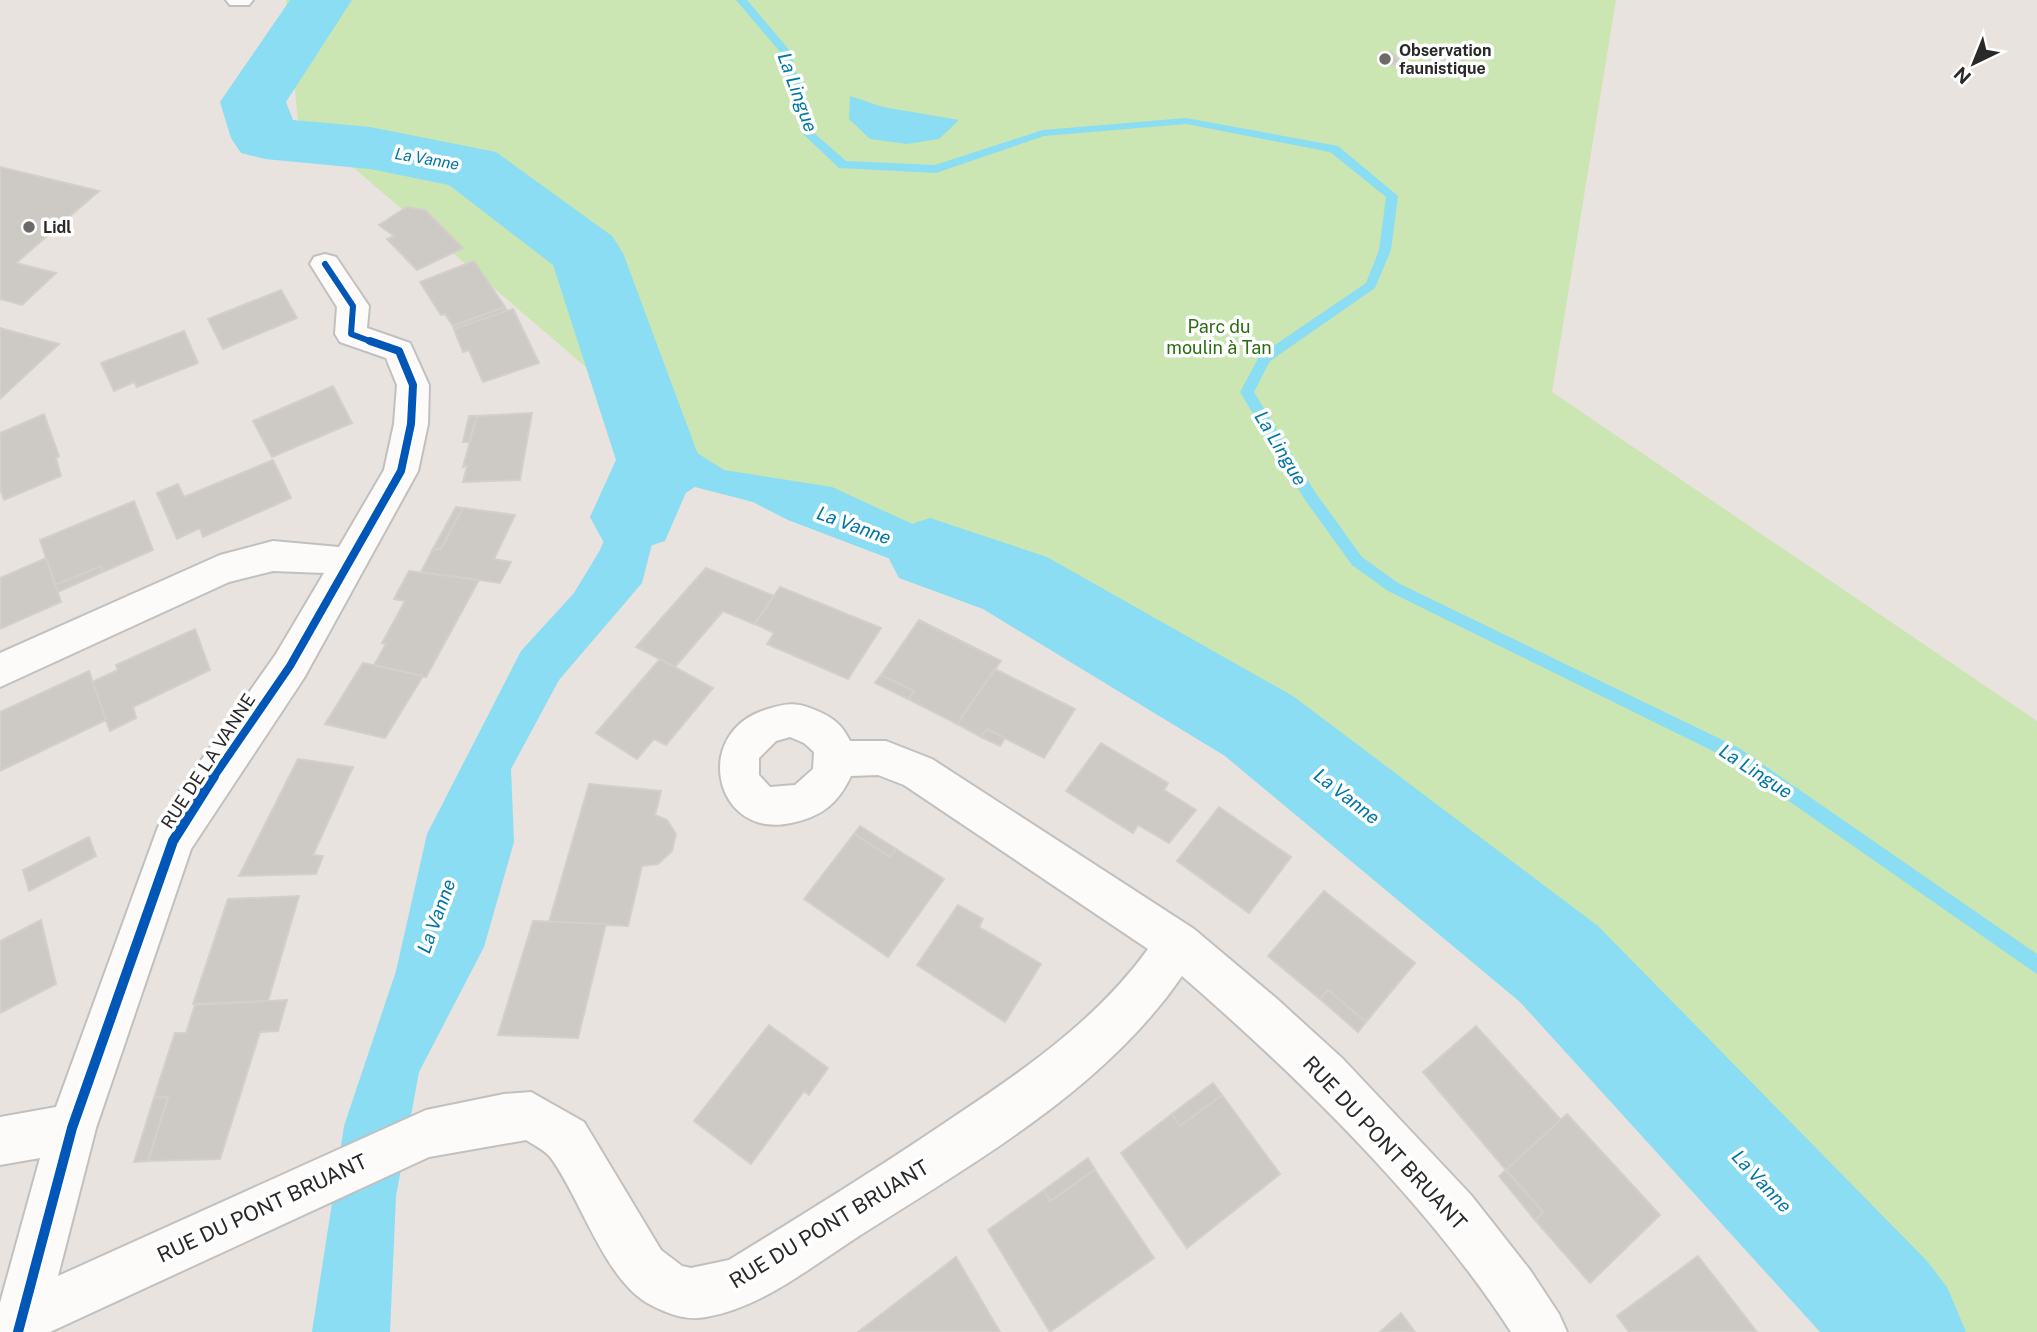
<svg xmlns="http://www.w3.org/2000/svg" width="2037" height="1332" viewBox="0 0 2037 1332" font-family="'Public Sans',sans-serif">
<style>
.green{fill:#cbe6b3}
.water{fill:#8addf2}
.lines{fill:none;stroke-linecap:round;stroke-linejoin:round}
.stream{fill:#8addf2;fill-rule:evenodd}
.river{fill:#8addf2;fill-rule:evenodd}
.building{fill:#cdc9c5;stroke:#d3cfca;stroke-width:2}
.minor-casing{stroke:#c1c0c0;stroke-width:4}
.minor{fill:#fcfbfa;fill-rule:evenodd}
.cycleway-far2-casing{stroke:#fff;stroke-width:10}
.cycleway-far1-casing{stroke:#fff;stroke-width:12}
.cycleway-casing{stroke:#fff;stroke-width:15}
.cycleway-far2{stroke:#0057b8;stroke-width:6}
.cycleway-far1{stroke:#0057b8;stroke-width:8}
.cycleway{stroke:#0057b8;stroke-width:10}
.poi-dot{fill:#6c6a68;stroke:#fff;stroke-width:2.5}
.labels{text-anchor:middle;dominant-baseline:central;stroke-width:7;stroke-linejoin:round;paint-order:stroke}
.far-poi-label{font-size:16px;font-weight:bold;fill:#292929;stroke:#fff;text-anchor:start}
.far-water-label{font-size:16px;font-style:italic;fill:#0076a6;stroke:#fff}
.park-label{font-size:18px;fill:#2a6d13;stroke:#fff}
.street-label{font-size:18px;fill:#292929;stroke:#fff}
.water-label{font-size:19px;font-style:italic;fill:#0076a6;stroke:#fff}
.near-street-label{font-size:21px;fill:#292929;stroke:#fff}
</style>
<rect width="100%" height="100%" fill="#e8e3de"/>
<!-- green -->
<polygon class="green" points="286,0 1616,0 1552,392 2037,721 2037,1332 1907,1332 1766,1160 1561,951 1285,772 1007,602 722,484 298,120"/>
<!-- water -->
<g class="water">
<polygon points="850,96 883,107 959,120 939,139 907,144 870,139 849,119"/>
<polygon points="635,394 677,440 724,470 832,487 1058,591 1043,617 788,520 753,502 695,487 661,509 642,583 559,680 511,769 514,842 484,947 419,1072 396,1196 390,1332 312,1332 344,1126 396,971 427,834 521,651 574,593 600,550 627,483 618,421"/>
</g>
<g class="lines">
<!-- stream -->
<polygon class="stream" points="736,0 747,0 790,51 814,133 846,161 935,165 1043,130 1186,118 1338,146 1398,196 1391,250 1375,288 1270,361 1254,392 1315,492 1362,557 1398,583 1739,748 2037,954 2037,974 1727,758 1388,591 1352,565 1305,500 1240,392 1260,355 1366,283 1379,250 1386,197 1330,152 1186,124 1044,136 936,173 839,168 803,134 780,52"/>
<!-- river -->
<g class="river">
<polygon points="290,0 352,0 286,102 293,120 370,127 496,152 612,236 623,253 700,460 665,541 634,551 603,541 590,517 616,460 553,265 449,185 370,169 265,159 241,153 231,138 220,102"/>
<polygon points="930,518 1047,557 1293,696 1598,926 1927,1261 1947,1287 1966,1332 1820,1332 1520,1002 1225,756 983,609 899,578 886,553 899,528"/>
</g>
</g>
<!-- building -->
<g class="building">
<polygon points="1391,52 1401,63 1391,65 1381,54"/>
<polygon points="0,167 99,191 16,263 56,273 22,305 0,299"/>
<polygon points="407,207 425,210 463,248 417,270 387,239 394,236 379,225"/>
<polygon points="474,261 505,307 453,326 445,314 441,315 420,282"/>
<polygon points="281,290 297,318 223,349 208,319"/>
<polygon points="505,307 507,311 454,329 453,326"/>
<polygon points="513,309 539,363 483,382 469,350 463,352 454,329"/>
<polygon points="0,328 59,344 0,399"/>
<polygon points="184,331 198,363 137,387 134,382 114,391 101,363"/>
<polygon points="333,386 352,423 272,457 253,421"/>
<polygon points="532,413 520,480 463,482 467,466 463,467 477,416"/>
<polygon points="44,414 59,456 56,458 61,476 4,500 0,488 0,433"/>
<polygon points="469,416 477,416 469,442 463,442"/>
<polygon points="273,460 291,498 203,537 200,528 177,539 157,493 178,484 184,497"/>
<polygon points="134,501 153,550 103,572 101,566 55,585 40,540"/>
<polygon points="456,507 463,508 441,549 433,549"/>
<polygon points="463,508 515,515 494,559 511,562 500,583 421,572 433,549 441,549"/>
<polygon points="46,558 61,602 0,629 0,578"/>
<polygon points="101,566 103,572 58,592 55,585"/>
<polygon points="706,568 774,596 754,624 723,611 675,667 636,647"/>
<polygon points="409,571 479,580 426,677 374,665 386,644 382,643 405,601 394,599"/>
<polygon points="780,587 881,628 848,679 767,644 774,633 755,624"/>
<polygon points="919,620 1001,661 957,724 908,699 914,691 881,675"/>
<polygon points="195,629 210,670 133,707 136,718 110,731 92,682 118,670 116,665"/>
<polygon points="660,659 713,688 666,745 654,739 637,759 596,733"/>
<polygon points="363,663 423,676 385,738 325,724"/>
<polygon points="995,669 1075,709 1044,758 987,729 981,737 957,724"/>
<polygon points="89,671 106,720 0,771 0,712"/>
<polygon points="881,675 914,691 908,699 875,683"/>
<polygon points="987,729 1005,738 1000,746 981,737"/>
<polygon points="1101,743 1168,783 1164,790 1196,810 1169,843 1138,825 1133,833 1066,791"/>
<polygon points="298,759 353,767 313,855 323,856 316,874 239,876"/>
<polygon points="589,784 661,791 655,815 667,820 676,834 672,851 658,864 642,866 628,926 549,922"/>
<polygon points="1219,807 1291,857 1249,913 1177,861"/>
<polygon points="860,826 896,849 890,857 854,834"/>
<polygon points="854,834 890,857 896,849 944,879 888,957 804,899"/>
<polygon points="89,837 96,856 29,891 23,870"/>
<polygon points="1324,891 1415,963 1366,1022 1328,990 1320,999 1268,956"/>
<polygon points="299,896 268,1001 193,1004 228,899"/>
<polygon points="958,905 983,919 979,927 1041,964 1005,1022 917,965"/>
<polygon points="41,920 56,984 0,1013 0,941"/>
<polygon points="533,921 606,924 578,1038 498,1035"/>
<polygon points="1328,990 1366,1022 1358,1032 1320,999"/>
<polygon points="287,1000 278,1031 260,1032 220,1159 148,1161 168,1097 154,1098 175,1033 186,1033 195,1005"/>
<polygon points="769,1025 828,1068 809,1095 804,1091 751,1164 694,1121"/>
<polygon points="1476,1026 1561,1120 1506,1170 1423,1072"/>
<polygon points="1213,1083 1222,1095 1180,1126 1172,1114"/>
<polygon points="1222,1095 1280,1174 1187,1248 1121,1153 1172,1114 1180,1126"/>
<polygon points="168,1097 148,1161 134,1162 154,1098"/>
<polygon points="1567,1114 1660,1215 1590,1283 1535,1220 1543,1212 1506,1170"/>
<polygon points="1088,1158 1095,1170 1050,1201 1044,1190"/>
<polygon points="1095,1170 1154,1258 1050,1332 988,1230 1044,1190 1050,1201"/>
<polygon points="1506,1170 1543,1212 1535,1220 1499,1176"/>
<polygon points="1698,1256 1757,1332 1629,1332 1617,1316"/>
<polygon points="956,1257 1000,1332 858,1332"/>
<polygon points="1401,1313 1415,1332 1380,1332"/>
</g>
<g class="lines">
<defs>
<g id="minor">
<polygon points="226,0 253,0 249,5 230,5"/>
<path d="M325,254L336,257L369,306L367,328L410,343L429,385L428,424L418,471L304,678L191,849L96,1128L58,1276L426,1110L504,1094L531,1092L584,1122L661,1250L682,1266L691,1268L729,1260C807,1212 885,1164 961,1112C1030,1066 1099,1017 1148,949L904,785L878,775L851,776C838,804 821,817 791,823C714,840 690,731 768,709C784,704 794,702 810,708C829,715 841,722 850,741H886L932,759L1194,929L1276,998L1343,1059L1471,1195L1530,1270L1559,1314L1567,1332H1511C1426,1201 1299,1078 1182,976C1104,1090 973,1163 859,1236C812,1266 763,1307 706,1317C687,1321 668,1314 651,1305C606,1283 581,1199 551,1158C546,1151 534,1145 526,1140L429,1157L50,1332H0V1303L40,1158L0,1165V1117L56,1107L158,827L183,786L276,654L324,573L273,571L229,582L0,687V653L220,555L273,541L339,547L384,470L394,424L397,385L386,358L340,342L335,334L337,307L310,264L314,257ZM790,737L804,743L814,752L813,769L795,785L770,787L759,775V758L776,741Z"/>
</g>
</defs>
<!-- minor casing -->
<use href="#minor" class="minor-casing"/>
<!-- minor -->
<use href="#minor" class="minor"/>
<defs>
<polyline id="cycleway-far2" points="325,264 353,306 351,334 375,343"/>
<polyline id="cycleway-far1" points="213,778 290,666 401,471 411,424 413,385 399,351 370,341"/>
<polyline id="cycleway" points="18,1332 72,1128 173,841 214,776"/>
</defs>
<!-- cycleway-far2 casing -->
<use href="#cycleway-far2" class="cycleway-far2-casing"/>
<!-- cycleway-far1 casing -->
<use href="#cycleway-far1" class="cycleway-far1-casing"/>
<!-- cycleway casing -->
<use href="#cycleway" class="cycleway-casing"/>
<!-- cycleway-far2 -->
<use href="#cycleway-far2" class="cycleway-far2"/>
<!-- cycleway-far1 -->
<use href="#cycleway-far1" class="cycleway-far1"/>
<!-- cycleway -->
<use href="#cycleway" class="cycleway"/>
</g>
<!-- markers -->
<g class="poi-dot">
<circle cx="1385" cy="59" r="7"/>
<circle cx="29" cy="227" r="7"/>
</g>
<g class="labels">
<!-- far-poi labels -->
<g class="far-poi-label">
<text x="1399" y="50">Observation<tspan x="1399" dy="18">faunistique</tspan></text>
<text x="43" y="227">Lidl</text>
</g>
<!-- far-water labels -->
<g class="far-water-label">
<text transform="translate(427 159) rotate(10)">La Vanne</text>
</g>
<!-- park labels -->
<g class="park-label">
<text x="1219" y="326">Parc du<tspan x="1219" dy="21">moulin à Tan</tspan></text>
</g>
<!-- street labels -->
<g class="street-label">
<text transform="translate(208 761) rotate(-57)">RUE DE LA VANNE</text>
</g>
<!-- water labels -->
<g class="water-label">
<text transform="translate(798 92) rotate(70)">La Lingue</text>
<text transform="translate(1281 448) rotate(59)">La Lingue</text>
<text transform="translate(854 525) rotate(20)">La Vanne</text>
<text transform="translate(1756 771) rotate(33)">La Lingue</text>
<text transform="translate(1347 796) rotate(38)">La Vanne</text>
<text transform="translate(436 916) rotate(-70)">La Vanne</text>
<text transform="translate(1762 1181) rotate(47)">La Vanne</text>
</g>
<!-- near-street labels -->
<g class="near-street-label">
<text transform="translate(1385 1143) rotate(47)">RUE DU PONT BRUANT</text>
<text transform="translate(262 1208) rotate(-25)">RUE DU PONT BRUANT</text>
<text transform="translate(829 1224) rotate(-31)">RUE DU PONT BRUANT</text>
</g>
</g>
<!-- north arrow -->
<g transform="translate(1974 63) rotate(223)" stroke="#ffffff" stroke-width="5" paint-order="stroke">
<path d="M0-5L12 26L0 18L-12 26Z" fill="#292929"/>
<text y="-10" font-size="19" font-weight="bold" text-anchor="middle" fill="#292929">N</text>
</g>
</svg>
